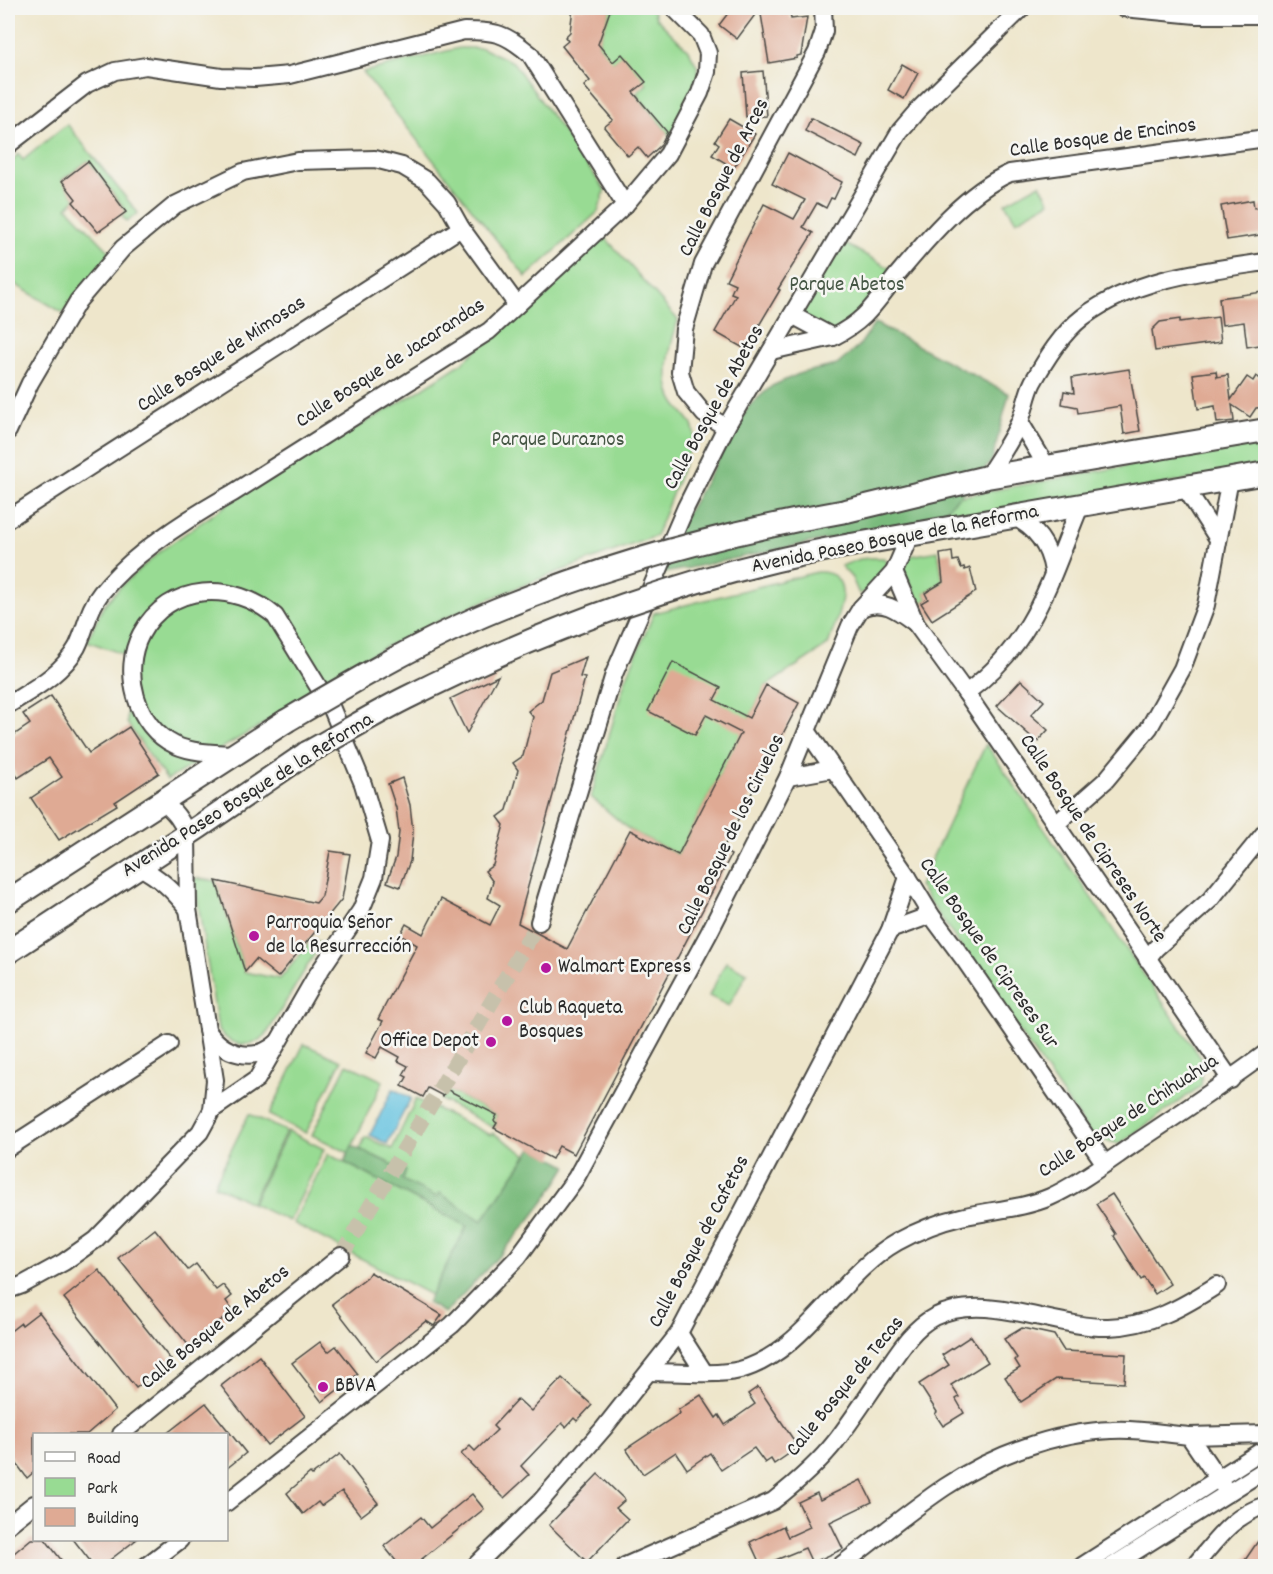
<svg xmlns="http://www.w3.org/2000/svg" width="1273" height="1574" viewBox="0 0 1273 1574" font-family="Dekko,sans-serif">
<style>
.green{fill:#98db93;stroke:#62835f;stroke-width:1.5}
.forest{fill:#7abb7d;stroke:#527354;stroke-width:1.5}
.water{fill:#61c1df;stroke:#467685;stroke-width:1.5}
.building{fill:#dfaa94}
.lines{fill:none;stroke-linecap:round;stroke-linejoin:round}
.minor-tunnel{stroke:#c7c1ab;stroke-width:16;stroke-dasharray:16 8;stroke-linecap:butt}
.minor-casing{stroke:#484743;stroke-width:20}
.major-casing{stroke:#484743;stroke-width:26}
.minor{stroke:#fff;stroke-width:16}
.major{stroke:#fff;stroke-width:22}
.major-bridge-casing{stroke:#484743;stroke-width:26;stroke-linecap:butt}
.major-bridge{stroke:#fff;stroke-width:22}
.poi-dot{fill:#b5179e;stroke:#f6f6f2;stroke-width:2}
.labels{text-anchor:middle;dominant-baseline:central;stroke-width:5;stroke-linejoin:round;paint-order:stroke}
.street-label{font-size:21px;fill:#2b2b2b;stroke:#f6f6f2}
.park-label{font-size:21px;fill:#465745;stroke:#f6f6f2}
.poi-label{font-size:21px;fill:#2b2b2b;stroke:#f6f6f2;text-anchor:start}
</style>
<rect width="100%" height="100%" fill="#f6f6f2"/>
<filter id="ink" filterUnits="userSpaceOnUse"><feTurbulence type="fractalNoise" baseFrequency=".0167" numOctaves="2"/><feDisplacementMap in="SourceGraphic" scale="12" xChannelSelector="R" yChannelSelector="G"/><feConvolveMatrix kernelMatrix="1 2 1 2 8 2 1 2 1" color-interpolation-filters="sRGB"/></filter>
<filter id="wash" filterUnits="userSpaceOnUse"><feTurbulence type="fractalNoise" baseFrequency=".008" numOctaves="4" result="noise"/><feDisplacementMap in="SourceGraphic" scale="24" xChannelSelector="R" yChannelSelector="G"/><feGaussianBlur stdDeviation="1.35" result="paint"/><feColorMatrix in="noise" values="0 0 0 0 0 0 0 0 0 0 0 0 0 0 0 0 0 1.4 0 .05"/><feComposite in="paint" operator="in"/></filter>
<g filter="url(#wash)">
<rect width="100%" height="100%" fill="#eee6cb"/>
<!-- green -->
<g class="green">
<polygon points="608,8 652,8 656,18 689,51 697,66 698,78 671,137 636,94 647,84 622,55 612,63 598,44 610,10"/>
<polygon points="459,48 482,48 513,62 605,190 598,212 526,277 363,72"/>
<polygon points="67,124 138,213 127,222 121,215 126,211 88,161 62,180 76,199 67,207 111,253 63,313 8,280 8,168 18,154 23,160"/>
<polygon points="1040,184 1050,202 1016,221 1005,203"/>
<path d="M604,236L678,320C671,342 661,382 675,403C683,415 696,422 694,438L656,536C536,579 415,622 308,692L310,697L167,780L127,723L128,656L87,641L104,605L123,584L163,549L238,497L414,394L462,363Z"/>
<polygon points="836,239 899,273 833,337 792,315"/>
<polygon points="1265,441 1265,466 872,537 868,513"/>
<polygon points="938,551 943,582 925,593 928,599 921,603 902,571 905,557"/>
<polygon points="870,558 884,558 889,565 870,589 859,594 852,578 841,566 860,559"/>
<path d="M817,572C861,571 835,622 828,645L766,686L678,855L630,830L591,797L625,681L654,613Z"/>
<polygon points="986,744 1203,1061 1201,1086 1119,1144 1092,1137 919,886"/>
<path d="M194,878L216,881L245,972L280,979L313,939L321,943L266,1035C250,1049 230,1047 218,1029Z"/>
<polygon points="726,962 747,973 729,1006 709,996"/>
<polygon points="304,1044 341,1061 306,1133 269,1115"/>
<polygon points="347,1064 383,1081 349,1153 312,1135"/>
<polygon points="446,1089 497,1115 494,1121 497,1123 494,1128 441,1100"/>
<polygon points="416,1099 491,1135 493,1133 527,1155 482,1221 440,1194 438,1198 401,1180 406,1171 360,1149 365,1137 392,1149"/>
<polygon points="249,1114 286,1131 251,1203 214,1185"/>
<polygon points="288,1131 324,1149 289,1221 252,1204"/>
<polygon points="328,1154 467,1226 431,1295 293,1223"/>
</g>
<!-- forest -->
<g class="forest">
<polygon points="875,323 1009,394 992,460 978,478 935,520 818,541 651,576 749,406 772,386 801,373 837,365 859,346"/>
<path d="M352,1146L406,1171L402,1180L437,1197L440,1193L482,1221L532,1148L567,1166C535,1221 489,1267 445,1313L427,1303L467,1226L344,1162Z"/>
</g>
<!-- water -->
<polygon class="water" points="393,1089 411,1098 387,1144 370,1135"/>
<g id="blocks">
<!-- building -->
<g class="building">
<polygon points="573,8 611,8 598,44 613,62 622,54 646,82 633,92 667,132 660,146 647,158 638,147 628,156 604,127 613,120 584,86 590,81 562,46 568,41 565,37 570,32"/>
<polygon points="732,8 789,8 791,19 807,17 801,55 797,56 797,58 769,63 760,8 737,39 719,25"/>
<polygon points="902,64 918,73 904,99 888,90"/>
<polygon points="763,71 767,116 746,117 743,73"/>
<polygon points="811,118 864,145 858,158 805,131"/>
<polygon points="729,119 755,134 734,168 712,155 719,144 715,141"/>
<polygon points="788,153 842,182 834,199 831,198 826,208 817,203 803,227 813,233 778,289 780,290 745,349 715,332 736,295 731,293 735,284 726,280 764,204 794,219 805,200 772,184"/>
<polygon points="88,161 126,212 98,232 73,202 76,199 62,181"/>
<polygon points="1253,200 1254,208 1266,206 1266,234 1227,240 1221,206"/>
<polygon points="1263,292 1263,295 1266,295 1266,344 1247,347 1244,322 1222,325 1219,298"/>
<polygon points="1218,317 1221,342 1155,351 1152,330 1160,322 1180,319 1180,322"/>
<polygon points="1129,369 1140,431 1124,434 1120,406 1078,413 1077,407 1062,404 1064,391 1074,393 1072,378"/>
<polygon points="1216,371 1217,377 1228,375 1231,400 1247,377 1253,381 1256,376 1266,382 1266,407 1256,408 1250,417 1232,405 1234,421 1217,423 1215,406 1198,409 1193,374"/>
<polygon points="952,552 953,561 958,560 961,568 964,567 965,570 970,568 976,592 932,620 921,603 928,599 925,593 943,582 940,554"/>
<polygon points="586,657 580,677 585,678 518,923 567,949 630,830 678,855 741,733 706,715 695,735 648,711 673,662 721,687 714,700 749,718 766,685 799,703 722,850 731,855 720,877 574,1154 559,1146 552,1159 494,1128 497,1123 494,1121 497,1115 446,1089 443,1096 428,1088 423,1097 402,1086 407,1077 403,1075 408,1066 398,1061 400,1057 382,1047 376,1058 366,1053 383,1021 378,1019 417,945 400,935 406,924 423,934 441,899 490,925 500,905 488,898 493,882 485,871 493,865 504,825 498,817 507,810 518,770 513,763 523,756 533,717 528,711 542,700 550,672"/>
<polygon points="498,676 467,733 450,699"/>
<polygon points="1021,680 1044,701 1031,715 1048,730 1037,742 997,706"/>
<polygon points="51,696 89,753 129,727 159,773 115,802 117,805 59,840 31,798 62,777 49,758 18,778 8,762 8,739 30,724 23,714"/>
<polygon points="402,778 410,805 413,832 410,861 400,887 387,882 396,857 399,832 396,808 388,784"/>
<polygon points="330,851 350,854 342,899 278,977 256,959 245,972 216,881 316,903 322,896"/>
<polygon points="1112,1194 1170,1284 1155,1294 1144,1278 1141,1280 1114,1236 1116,1234 1096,1204"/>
<polygon points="155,1229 188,1270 196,1264 216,1290 223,1285 232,1296 226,1301 233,1311 189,1346 118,1258"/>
<polygon points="99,1270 171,1360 136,1388 64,1298"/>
<polygon points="370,1272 442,1315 434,1326 426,1321 376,1361 332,1304 367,1277"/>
<polygon points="39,1312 115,1410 87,1434 34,1434 34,1472 27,1478 8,1452 8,1333 21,1323 22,1325"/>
<polygon points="1022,1328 1054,1335 1064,1351 1126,1354 1124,1383 1056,1379 1021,1402 1005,1377 1020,1368 1015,1360 1017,1358 1004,1339"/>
<polygon points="971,1336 988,1362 951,1385 959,1397 956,1399 964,1413 943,1426 935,1414 937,1412 919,1384 949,1365 942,1355"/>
<polygon points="320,1342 328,1352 336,1346 358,1374 322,1402 292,1363"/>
<polygon points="259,1356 305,1416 267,1445 221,1386"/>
<polygon points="562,1378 592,1405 577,1421 574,1418 566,1427 562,1423 521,1466 529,1475 504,1498 461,1454 470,1446 475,1451 497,1430 493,1426 518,1399 531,1411"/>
<polygon points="758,1387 795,1442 790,1445 793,1451 774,1464 771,1459 765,1463 754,1448 721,1470 710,1453 687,1469 676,1452 643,1474 626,1449 680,1413 678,1410 701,1395 716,1418 719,1415 725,1425 755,1404 748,1394"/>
<polygon points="206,1403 246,1453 226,1469 226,1434 166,1434"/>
<polygon points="340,1454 378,1503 361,1516 342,1491 321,1506 318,1502 303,1514 287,1493 310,1473 312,1475"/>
<polygon points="598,1474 625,1500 616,1508 628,1519 587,1562 549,1525"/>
<polygon points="861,1480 872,1502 830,1522 843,1549 812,1563 805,1548 761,1566 750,1542 783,1526 788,1537 810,1527 798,1502 817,1493 820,1500"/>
<polygon points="472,1494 484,1509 413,1566 400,1566 384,1546 421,1517 430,1528"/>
<polygon points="31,1539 45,1539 66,1566 8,1566 8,1558"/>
<polygon points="73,1539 137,1539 102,1566 94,1566"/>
<polygon points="1258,1541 1266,1546 1266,1566 1241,1566"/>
</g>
</g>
</g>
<g filter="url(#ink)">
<use href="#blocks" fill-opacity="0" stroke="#484743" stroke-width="1.5"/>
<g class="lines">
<!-- minor-tunnel -->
<polyline class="minor-tunnel" points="341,1256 539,922"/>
<defs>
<g id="minor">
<polyline points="1123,8 1196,15 1266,15"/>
<path d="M8,145L87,84L115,71L146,66L221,77L255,78L290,75L464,31C496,31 505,33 530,54L625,205"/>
<path d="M792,315L833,337C867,320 875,303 898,274C928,238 967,192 1010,173L1266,138"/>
<polyline points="771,351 833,337"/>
<polyline points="1020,422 1047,467"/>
<polyline points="726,427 704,414 686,392 680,372 684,329 703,264 817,52 824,31 823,8"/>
<polyline points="8,431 30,383 78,301 123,248 175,205 243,172 298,161 375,159 402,166 427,181 447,203 461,228 517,305"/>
<path d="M987,477C998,459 1012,440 1020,421C1025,409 1027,394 1033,382C1046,359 1062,333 1083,317C1135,278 1203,271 1266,262"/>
<polyline points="1184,486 1218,539"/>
<path d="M1012,516C1036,527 1049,545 1053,571"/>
<polyline points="8,519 461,228"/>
<polyline points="894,572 916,624 966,693 1231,1080"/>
<path d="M861,608C883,598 898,610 915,623"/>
<path d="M966,693C1036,641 1049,581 1081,504"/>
<path d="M8,705C33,689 61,675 77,647C86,629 88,609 101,593C133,553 190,517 233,493L489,331L625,205L668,154L700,93L707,72L708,53L701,35L674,8"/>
<polyline points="808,732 908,877 931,915 966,962 1105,1164"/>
<polyline points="788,777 833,769"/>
<path d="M162,801C174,811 182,820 187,835L188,909L215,1080L212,1110"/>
<polyline points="1055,825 1106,780 1149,728 1182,669 1206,605 1230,479"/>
<path d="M138,866C160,878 172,889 188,909"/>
<polyline points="539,922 614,674 686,507 726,427 900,131 918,110 1022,8"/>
<polyline points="890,930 931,915"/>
<polyline points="1147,959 1156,948 1210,900 1266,831"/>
<path d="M207,1030C223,1055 254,1064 277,1043"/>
<polyline points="8,1148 169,1044"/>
<path d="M8,1290L22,1285L64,1262L95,1240L200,1132L212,1110L257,1079L315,978L361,910L374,878L380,841L363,784L332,709L275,616C234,581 169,582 141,634C121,671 136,727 175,745C193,753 214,753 233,754"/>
<polyline points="679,1333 704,1372"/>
<path d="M649,1372C675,1372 715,1376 740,1370C805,1352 840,1274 897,1242C917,1231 939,1222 961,1217C990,1210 1022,1209 1050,1197C1077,1185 1109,1161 1134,1144C1179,1114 1223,1085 1266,1053"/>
<polyline points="121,1434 341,1256"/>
<polyline points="1189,1436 1266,1434"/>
<polyline points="226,1503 452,1325 518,1257 576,1178 709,933 788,777 850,626 861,608 894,572 911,533"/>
<polyline points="8,1525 34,1504"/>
<polyline points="146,1566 180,1540"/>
<polyline points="475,1566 540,1502 604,1428 679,1333 890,930 908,877"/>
<path d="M625,1566L773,1501C796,1483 818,1464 836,1441C852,1420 867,1397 883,1374C897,1354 911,1329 934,1317C985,1291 1053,1328 1108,1327C1150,1326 1183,1307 1217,1285"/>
<path d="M840,1566C875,1540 909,1511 945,1487C993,1455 1055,1432 1112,1430C1137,1428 1164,1434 1189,1436L1228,1493"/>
<polyline points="1082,1566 1266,1448"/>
<polyline points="1112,1566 1266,1469"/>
<path d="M1194,1566C1216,1541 1231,1516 1266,1505"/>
</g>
<g id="major">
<polyline points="846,511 987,477 1266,430"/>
<polyline points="851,545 1266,473"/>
<polyline points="8,901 286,721"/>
<polyline points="8,952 199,827 307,753"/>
</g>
</defs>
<!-- minor casing -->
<use href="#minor" class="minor-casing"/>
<!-- major casing -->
<use href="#major" class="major-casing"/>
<!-- minor -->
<use href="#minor" class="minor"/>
<!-- major -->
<use href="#major" class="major"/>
<defs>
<g id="major-bridge">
<path d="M286,721C354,681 423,640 496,610C608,564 726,532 846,511"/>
<path d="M307,753C340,735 372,715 406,698C543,629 700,571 851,545"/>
</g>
</defs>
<!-- major-bridge casing -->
<use href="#major-bridge" class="major-bridge-casing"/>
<!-- major-bridge -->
<use href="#major-bridge" class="major-bridge"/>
</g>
</g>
<!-- markers -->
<g class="poi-dot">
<circle cx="254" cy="936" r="6"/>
<circle cx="546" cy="968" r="6"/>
<circle cx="507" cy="1021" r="6"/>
<circle cx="491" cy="1042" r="6"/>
<circle cx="323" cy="1387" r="6"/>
</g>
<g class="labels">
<!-- street labels -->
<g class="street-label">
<text transform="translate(1103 139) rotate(-8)">Calle Bosque de Encinos</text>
<text transform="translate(725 178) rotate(-63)">Calle Bosque de Arces</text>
<text transform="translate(222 355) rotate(-33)">Calle Bosque de Mimosas</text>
<text transform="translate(391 364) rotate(-33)">Calle Bosque de Jacarandas</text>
<text transform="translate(715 408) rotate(-61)">Calle Bosque de Abetos</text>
<text transform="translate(895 540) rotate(-11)">Avenida Paseo Bosque de la Reforma</text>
<text transform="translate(248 796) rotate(-32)">Avenida Paseo Bosque de la Reforma</text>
<text transform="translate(732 835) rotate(-64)">Calle Bosque de los Ciruelos</text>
<text transform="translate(1092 839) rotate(56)">Calle Bosque de Cipreses Norte</text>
<text transform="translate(988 954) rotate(55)">Calle Bosque de Cipreses Sur</text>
<text transform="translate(1129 1117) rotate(-33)">Calle Bosque de Chihuahua</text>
<text transform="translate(700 1242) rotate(-62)">Calle Bosque de Cafetos</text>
<text transform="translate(216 1328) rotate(-39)">Calle Bosque de Abetos</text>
<text transform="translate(846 1387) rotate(-51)">Calle Bosque de Tecas</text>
</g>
<!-- park labels -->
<g class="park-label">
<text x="847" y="286">Parque Abetos</text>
<text x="558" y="441">Parque Duraznos</text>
</g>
<!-- poi labels -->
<g class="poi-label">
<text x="266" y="924">Parroquia Señor<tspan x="266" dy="24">de la Resurrección</tspan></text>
<text x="558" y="968">Walmart Express</text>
<text x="519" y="1009">Club Raqueta<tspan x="519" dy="24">Bosques</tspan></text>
<text x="479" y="1042" text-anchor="end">Office Depot</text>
<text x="335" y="1387">BBVA</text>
</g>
</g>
<!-- margin -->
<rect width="1273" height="1574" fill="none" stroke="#f6f6f2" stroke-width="30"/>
<!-- legend -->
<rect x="33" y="1433" width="195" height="108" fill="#f6f6f2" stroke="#a5a5a2" stroke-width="1.5"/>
<rect x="45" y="1452" width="30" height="9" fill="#ffffff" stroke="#a5a5a2" stroke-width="1.5"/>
<text x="87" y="1463" font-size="18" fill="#2b2b2b">Road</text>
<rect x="45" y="1478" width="30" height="18" fill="#98db93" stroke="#a5a5a2" stroke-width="1.5"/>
<text x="87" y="1493" font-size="18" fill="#2b2b2b">Park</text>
<rect x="45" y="1508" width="30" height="18" fill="#dfaa94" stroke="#a5a5a2" stroke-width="1.5"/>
<text x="87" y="1523" font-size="18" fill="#2b2b2b">Building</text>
</svg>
